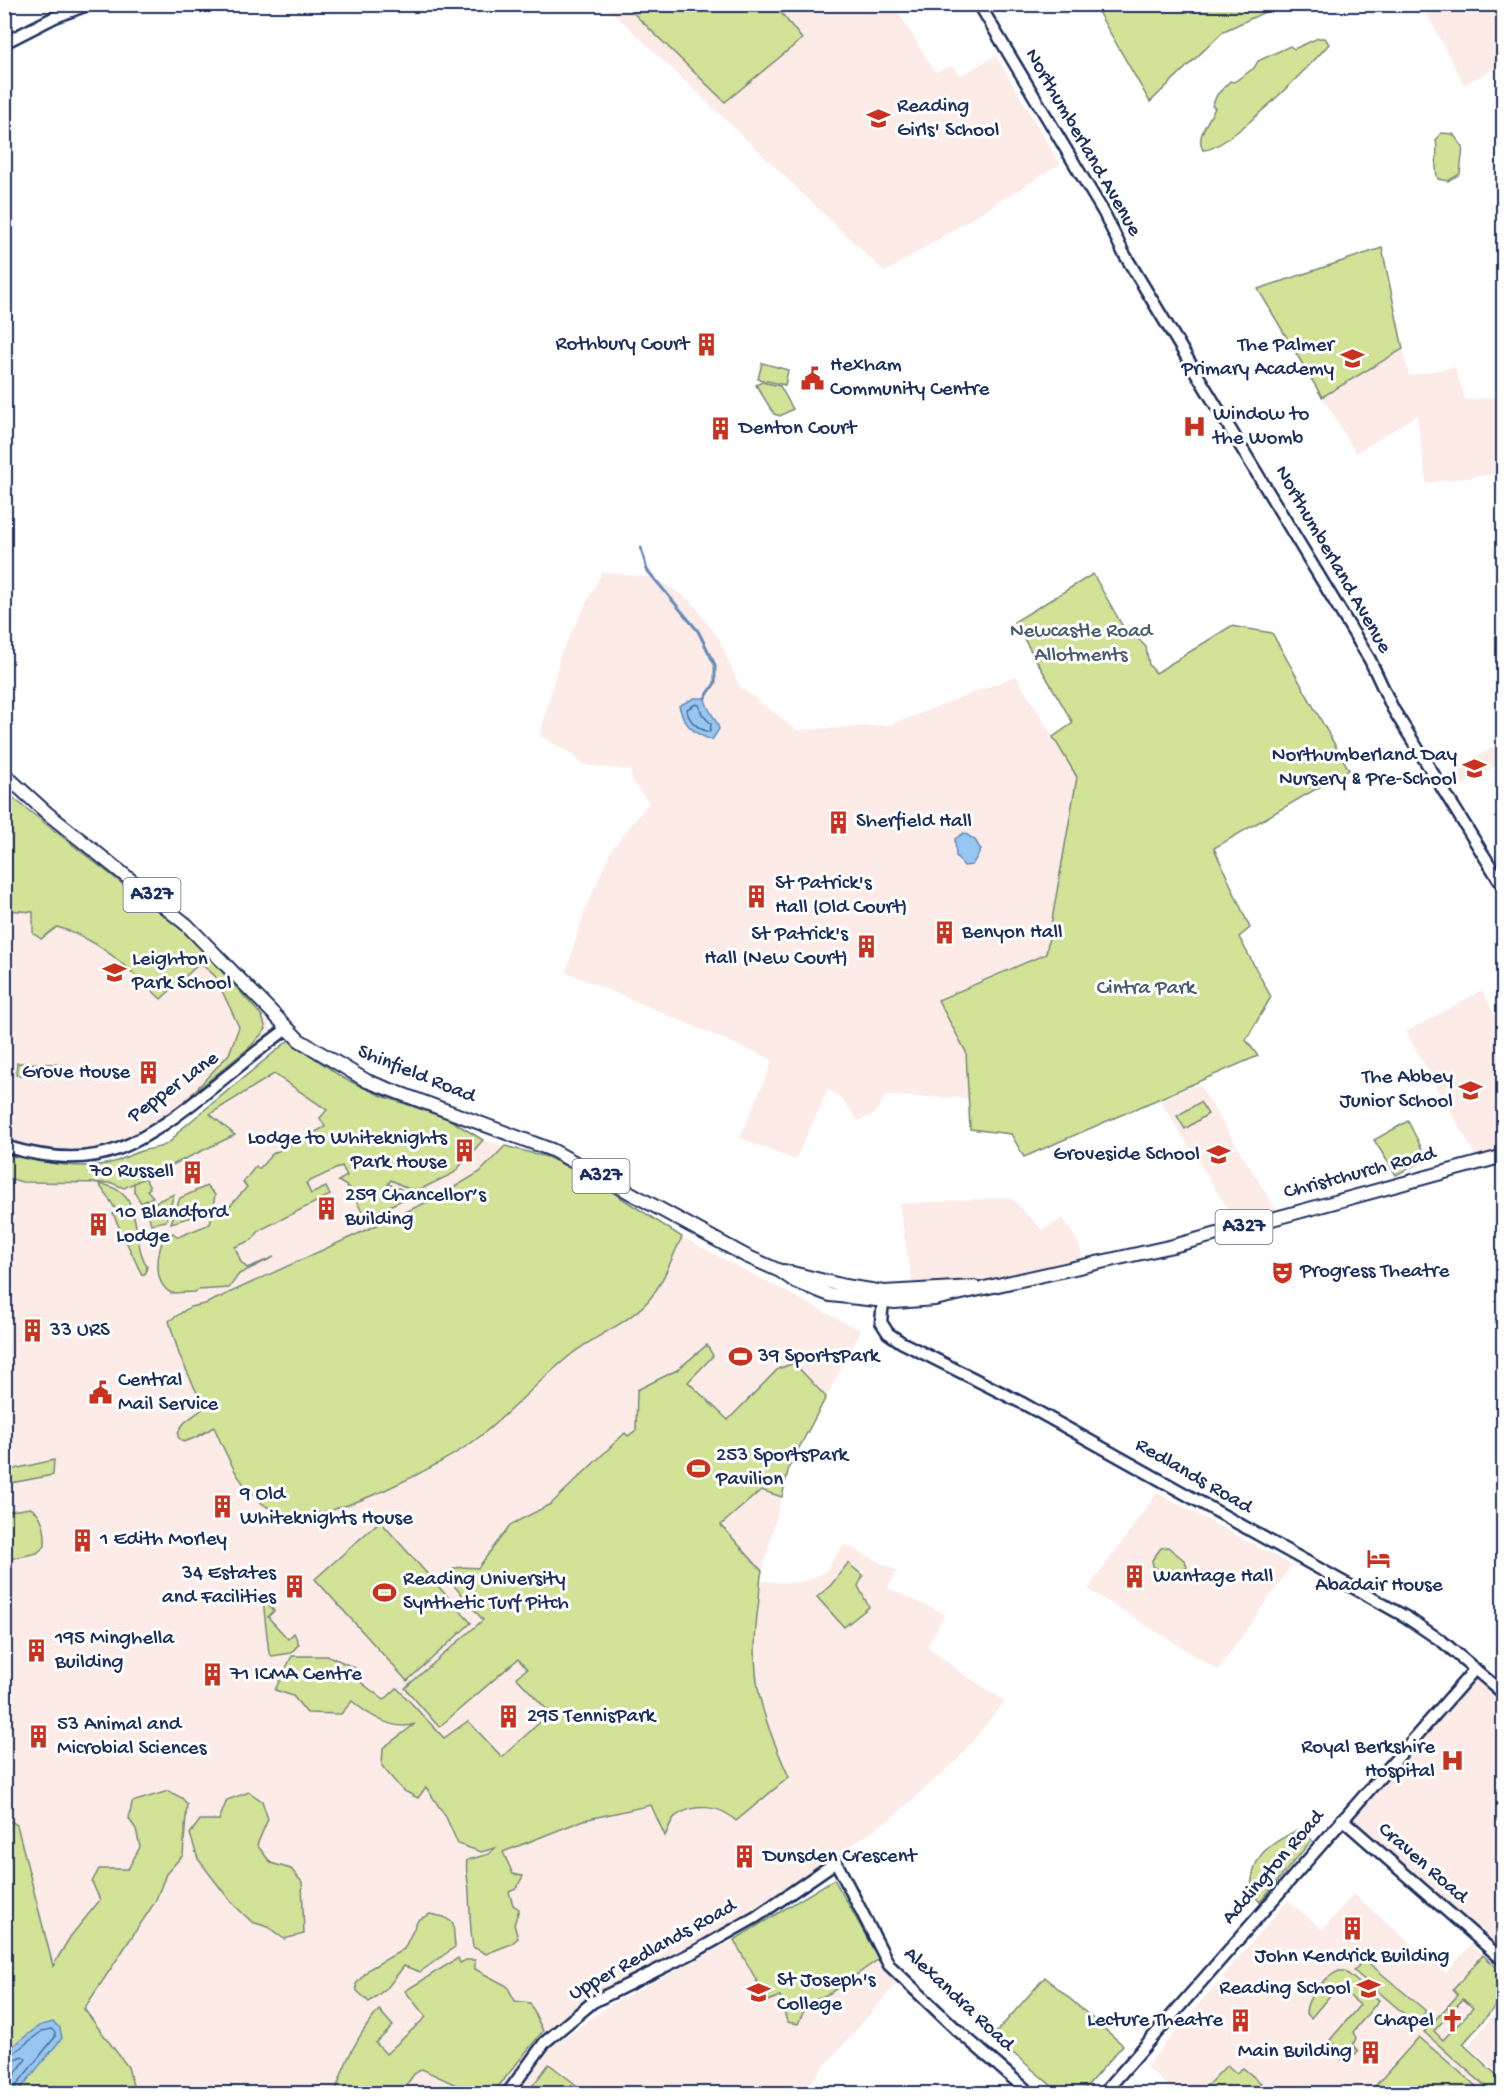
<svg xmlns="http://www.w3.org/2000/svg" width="1508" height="2098" viewBox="0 0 1508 2098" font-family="'Gochi Hand',sans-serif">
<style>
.built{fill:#fcebe6}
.green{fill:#d2e296;stroke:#76887a;stroke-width:1.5;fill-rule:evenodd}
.water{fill:#97c6f2;stroke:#658ab7;stroke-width:1.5}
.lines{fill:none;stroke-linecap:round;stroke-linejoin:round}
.shore{stroke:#4d6b99;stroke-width:1.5}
.stream{stroke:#658ab7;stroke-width:3}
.minor-casing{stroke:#1b2f5e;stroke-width:15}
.major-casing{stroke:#1b2f5e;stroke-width:16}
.minor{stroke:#fff;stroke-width:10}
.major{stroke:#fff;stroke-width:12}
.labels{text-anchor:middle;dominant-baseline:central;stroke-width:6;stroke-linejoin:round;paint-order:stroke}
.shield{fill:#fff;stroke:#5f6d8e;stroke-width:1.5}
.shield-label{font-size:20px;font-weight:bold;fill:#1b2f5e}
.poi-label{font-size:21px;fill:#1b2f5e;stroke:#fff;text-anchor:start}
.street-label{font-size:21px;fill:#1b2f5e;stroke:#fff}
.park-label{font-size:21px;fill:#495c6c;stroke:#fff}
</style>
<rect width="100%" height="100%" fill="#fff"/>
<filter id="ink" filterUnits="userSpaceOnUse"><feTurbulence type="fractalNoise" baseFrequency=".0167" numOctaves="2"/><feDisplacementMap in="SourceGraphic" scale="12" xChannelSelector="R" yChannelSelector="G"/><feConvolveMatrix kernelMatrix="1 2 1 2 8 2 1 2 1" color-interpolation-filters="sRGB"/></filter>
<g filter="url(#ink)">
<!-- built -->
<g class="built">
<polygon points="605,5 894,5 935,72 952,66 961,75 996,56 1060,164 885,272"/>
<polygon points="1422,5 1503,5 1503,65 1464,84"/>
<polygon points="1382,248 1409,376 1455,367 1465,400 1503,396 1503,473 1426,483 1417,415 1356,453 1258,289"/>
<polygon points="602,572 656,578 691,601 719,639 739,686 797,730 890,725 1016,676 1077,776 1046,954 938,1000 966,1052 968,1098 886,1096 874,1114 859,1121 840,1097 828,1090 795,1160 740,1138 773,1060 566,972 585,910 612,849 649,803 632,781 631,770 583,765 570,753 540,736 561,653"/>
<polygon points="1500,743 1503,749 1503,761 1455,790 1446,774"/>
<polygon points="4,786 46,826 183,928 269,1023 271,1030 267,1037 163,1117 115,1144 79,1150 46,1149 5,1140"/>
<polygon points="1482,990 1503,1031 1504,1148 1476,1157 1406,1032"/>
<polygon points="289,1040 343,1078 382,1096 447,1118 483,1140 547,1157 589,1177 682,1237 861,1331 789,1467 760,1581 797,1583 813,1578 826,1571 844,1544 897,1571 888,1588 945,1614 927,1646 960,1672 1005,1701 957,1760 894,1816 753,1912 588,1999 541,2039 497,2093 5,2093 4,1152 44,1163 88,1165 113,1162 145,1150 155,1150 173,1140 179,1131"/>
<polygon points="1199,1084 1276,1210 1236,1222 1160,1100"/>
<polygon points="1010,1197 1042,1230 1063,1218 1079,1244 1084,1262 1007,1277 913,1287 899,1204"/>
<polygon points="1157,1493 1292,1565 1218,1670 1088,1589"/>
<polygon points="1476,1675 1503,1699 1503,1951 1349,1821"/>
<polygon points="834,1879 873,1952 897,1983 801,2093 515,2094 547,2050 611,2004 740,1937"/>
<polygon points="1353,1894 1446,1973 1471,1944 1503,1972 1503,2000 1464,2046 1503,2081 1503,2093 1176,2093 1146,2067 1217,1983 1236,2000 1241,1995 1222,1977 1288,1900 1323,1930"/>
<polygon points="1503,2003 1503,2077 1468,2046"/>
</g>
<!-- green -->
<g class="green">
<polygon points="625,5 775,5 802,39 725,102"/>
<polygon points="1094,5 1280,5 1224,31 1150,102"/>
<path d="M1318,38H1325L1329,44C1312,64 1226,152 1203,150C1195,137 1209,121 1215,108L1212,106L1217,95L1230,81L1234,82L1254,68L1258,61L1290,46L1294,49Z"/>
<path d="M1441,133L1453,134L1463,147L1460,174L1448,181L1438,179C1433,169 1439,153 1436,140Z"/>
<polygon points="1382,248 1403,349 1322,397 1258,289"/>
<polygon points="762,363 788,370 785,385 758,379"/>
<polygon points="762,382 780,386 793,409 780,416 774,414 756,385"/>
<polygon points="1093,574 1126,632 1129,629 1146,647 1149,665 1156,673 1231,626 1272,633 1349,770 1214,848 1250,928 1239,937 1271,997 1246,1040 1258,1056 1024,1157 1011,1134 970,1129 966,1052 938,1000 1046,954 1077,777 1053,737 1073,723 1014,622"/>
<path d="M4,791L139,897L183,928L262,1016L266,1029L251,1046L191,1095L229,1054L239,1027L215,976L200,963L161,999C131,971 99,938 57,927L41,939L33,933V912L5,910Z"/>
<path d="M289,1040L343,1078L382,1096L447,1118L483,1140L454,1173L421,1189L411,1190L391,1180L388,1184L401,1189L404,1199L365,1218L350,1188L338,1181L347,1176L342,1166L306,1183L311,1194L326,1187L330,1195L260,1230L252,1240L235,1247L241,1262L247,1268L274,1257L239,1274L229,1288L198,1290L195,1292L171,1293C151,1281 158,1251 165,1234L173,1233L178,1237L210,1224L212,1216L231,1205L247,1187L243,1182L256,1166L259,1169L272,1154L325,1127L320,1118L327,1110L274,1074L210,1114L235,1135L124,1188L112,1183L22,1182L5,1177L4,1152C38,1161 79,1172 114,1162C124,1159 134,1152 145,1150C161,1147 169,1147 179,1131Z"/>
<polygon points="17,1063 56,1064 56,1076 16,1075"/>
<polygon points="1200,1102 1208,1114 1185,1129 1177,1116"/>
<polygon points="1408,1121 1427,1159 1396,1175 1374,1140"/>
<path d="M505,1146L547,1157L589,1177L682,1237C672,1257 663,1284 648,1301C628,1323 597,1335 573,1353C540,1379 511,1412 478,1438C445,1464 322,1528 282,1514C245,1502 228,1459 214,1427C203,1433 196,1439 183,1442L178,1437C178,1423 194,1416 204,1408L179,1354L169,1321L190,1307L205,1304L438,1197L480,1172Z"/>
<polygon points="150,1175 146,1180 150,1188 147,1190 153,1197 141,1203 134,1191 134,1183"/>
<path d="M99,1184C147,1190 129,1238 147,1266L146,1273L142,1275L113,1214L117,1211Z"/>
<polygon points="207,1186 215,1195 213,1206 199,1215 171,1223 180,1198"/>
<polygon points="174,1194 166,1221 151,1224 146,1206"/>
<path d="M707,1345L713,1356L688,1382L728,1420L778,1369L794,1363L826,1397L789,1467L782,1497L761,1490L721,1525L762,1571C759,1583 760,1595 758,1607C749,1678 760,1713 789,1777L736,1821C721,1805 694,1803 676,1816C671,1819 668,1830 665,1836L651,1805L584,1820L503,1852L513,1874L523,1876L516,1889L509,1892L513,1905L519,1909L514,1925L518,1938L511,1944L486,1954L473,1947C470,1929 470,1912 469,1894C469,1883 465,1871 467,1860L489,1854L495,1848L481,1852L458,1844L446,1817L426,1787L418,1798L402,1790L382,1766L383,1748L415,1724C394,1732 367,1714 352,1701L341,1714L307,1713L293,1696L275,1690L292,1656H329L355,1668L350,1674L384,1700L397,1688L444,1738L468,1721L502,1757L550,1713L516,1677L527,1669L518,1659L439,1727L405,1688L483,1620L451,1582L448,1577C452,1563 467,1568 478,1568L510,1525L551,1504L625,1433L628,1436L636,1430L637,1390L677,1370Z"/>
<polygon points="54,1460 53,1475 5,1484 5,1471"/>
<path d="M30,1508C43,1512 46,1533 45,1546L37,1553L5,1560V1512Z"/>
<polygon points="380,1521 471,1623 407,1681 315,1579"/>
<polygon points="1168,1547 1185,1561 1187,1567 1178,1579 1171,1579 1153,1566 1152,1560 1161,1548"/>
<polygon points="848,1563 863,1576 858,1586 869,1607 844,1627 817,1597 831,1585"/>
<polygon points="265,1600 274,1611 268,1617 288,1639 294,1633 299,1644 291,1653 272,1656 269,1653 263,1601"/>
<polygon points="168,1791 182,1798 187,1804 183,1855 166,1874 155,1902 84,2009 128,2067 135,2093 5,2093 4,1817 17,1825 53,1966 70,1937 100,1900 92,1882 99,1869 128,1869 140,1847 136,1829 129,1819 132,1802"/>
<polygon points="249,1792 262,1801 268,1819 257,1845 271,1863 291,1869 302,1882 304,1934 284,1939 268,1927 252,1922 231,1902 198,1859 190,1834 200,1820 219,1820 227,1800"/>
<path d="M1297,1830L1312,1840L1260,1902L1251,1892C1252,1854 1266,1847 1297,1830Z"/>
<polygon points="834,1879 879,1959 830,1993 807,2004 798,2024 787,2022 780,1996 768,2001 734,1940"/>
<polygon points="430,1914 444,1917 453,1923 455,1947 420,1972 404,1966 388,1987 369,2002 357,1991 356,1984 369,1969 404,1949 418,1920"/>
<path d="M1483,1955L1503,1973V1997L1463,2044L1503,2081V2093H1493L1424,2032L1458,1995L1453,1990ZM1463,1999L1473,2008L1443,2040L1434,2031Z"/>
<path d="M458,1958L460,1963L466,1960H475V1969L507,1986L515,2001L530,2003L543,2031L493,2093H473L422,2069L414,2074L401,2093H335C345,2061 357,2036 379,2010L393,2026L376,2043L386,2054L426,2017L405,1991Z"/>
<polygon points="1364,1959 1426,2011 1415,2023 1354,1971"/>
<path d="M1339,1971H1345L1379,2000L1353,2032L1356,2038L1353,2045L1358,2051L1347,2064L1338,2056L1342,2050L1330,2040L1360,2005L1338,1986L1311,2018L1306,2013C1306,1997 1325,1977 1339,1971Z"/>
<polygon points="1045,1977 1123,2045 1081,2093 1060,2093 993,2036"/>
<polygon points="1419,2037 1484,2093 1369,2093"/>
<polygon points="549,2064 583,2090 580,2093 527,2093"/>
<polygon points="1227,2065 1236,2073 1243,2068 1261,2083 1255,2093 1200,2093"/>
</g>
<!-- water -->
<g class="water">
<path d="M694,698H705C707,711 716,717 719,729L712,740C694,734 684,725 679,706Z"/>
<polygon points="964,833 975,840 981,850 972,865 964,866 956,856 955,839"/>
<polygon points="53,2022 60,2028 62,2038 17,2093 5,2092 5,2052 39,2026"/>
</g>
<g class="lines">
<!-- shore -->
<g class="shore">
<path d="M696,704L699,705L702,714L711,724L710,732C699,730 687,720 687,709Z"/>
<polyline points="4,2057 10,2056 42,2031 51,2029 55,2032 55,2037 15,2087 13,2094"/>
<polyline points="4,2064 22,2056 26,2059 7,2085 6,2094"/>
</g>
<!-- stream -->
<polyline class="stream" points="641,548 647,570 698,631 715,665 715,683 705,698"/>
<defs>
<g id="minor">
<polyline points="979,4 1104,213 1123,252 1370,660 1393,709 1504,888"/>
<polyline points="4,43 55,17 90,4"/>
<path d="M4,1146C40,1157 82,1163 118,1149C175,1127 235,1065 287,1029"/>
<polyline points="884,1292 881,1322 888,1333 901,1342 1024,1404 1406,1617 1443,1642 1504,1694"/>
<polyline points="1342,1819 1504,1961"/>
<polyline points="507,2094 545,2042 593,2002 696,1951 756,1917 836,1862 889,1965 955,2028 1031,2094"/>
<polyline points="1103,2094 1475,1669"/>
</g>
<g id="major">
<polyline points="4,774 47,813 187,925 299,1040 367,1081 552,1150 746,1256 780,1271 796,1282 830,1295 895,1302 935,1299 1173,1246 1504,1156"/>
<polyline points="784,1271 845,1286 884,1292 974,1287"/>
</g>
</defs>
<!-- minor casing -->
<use href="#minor" class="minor-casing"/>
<!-- major casing -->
<use href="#major" class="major-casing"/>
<!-- minor -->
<use href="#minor" class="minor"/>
<!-- major -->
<use href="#major" class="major"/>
</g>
</g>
<!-- icons -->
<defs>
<symbol id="school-bare" viewBox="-9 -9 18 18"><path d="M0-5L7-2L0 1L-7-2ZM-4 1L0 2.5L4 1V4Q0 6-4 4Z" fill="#c8321e" stroke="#fff" stroke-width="2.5" paint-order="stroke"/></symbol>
<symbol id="building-bare" viewBox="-9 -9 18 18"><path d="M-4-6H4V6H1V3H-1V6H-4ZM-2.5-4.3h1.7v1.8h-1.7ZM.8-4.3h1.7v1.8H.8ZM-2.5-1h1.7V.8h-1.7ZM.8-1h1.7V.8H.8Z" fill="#c8321e" stroke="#fff" stroke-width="2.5" paint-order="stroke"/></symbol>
<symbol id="civic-bare" viewBox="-9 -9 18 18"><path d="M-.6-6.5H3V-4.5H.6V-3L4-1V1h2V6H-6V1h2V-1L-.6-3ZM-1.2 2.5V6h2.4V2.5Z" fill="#c8321e" stroke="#fff" stroke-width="2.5" paint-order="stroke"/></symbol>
<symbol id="hospital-bare" viewBox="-9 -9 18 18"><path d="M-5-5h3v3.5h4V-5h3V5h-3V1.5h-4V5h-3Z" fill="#c8321e" stroke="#fff" stroke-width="2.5" paint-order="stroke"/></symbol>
<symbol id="theatre-bare" viewBox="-9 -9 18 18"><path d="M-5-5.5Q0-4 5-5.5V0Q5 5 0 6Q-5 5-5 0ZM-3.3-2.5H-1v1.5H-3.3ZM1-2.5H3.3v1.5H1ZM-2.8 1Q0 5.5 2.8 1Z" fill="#c8321e" stroke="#fff" stroke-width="2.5" paint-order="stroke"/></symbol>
<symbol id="stadium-bare" viewBox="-9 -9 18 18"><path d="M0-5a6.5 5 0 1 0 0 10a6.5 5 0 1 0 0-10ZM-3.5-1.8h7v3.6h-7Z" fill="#c8321e" stroke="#fff" stroke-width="2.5" paint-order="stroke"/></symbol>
<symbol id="hotel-bare" viewBox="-9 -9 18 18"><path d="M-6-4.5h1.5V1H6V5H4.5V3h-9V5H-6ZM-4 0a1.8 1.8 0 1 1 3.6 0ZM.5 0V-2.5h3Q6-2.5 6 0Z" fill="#c8321e" stroke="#fff" stroke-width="2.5" paint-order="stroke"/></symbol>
<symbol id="church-bare" viewBox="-9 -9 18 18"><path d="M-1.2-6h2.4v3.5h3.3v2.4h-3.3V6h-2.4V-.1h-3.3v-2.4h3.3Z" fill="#c8321e" stroke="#fff" stroke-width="2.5" paint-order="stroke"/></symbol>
</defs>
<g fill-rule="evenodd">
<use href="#school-bare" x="862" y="102" width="33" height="33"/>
<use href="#building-bare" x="690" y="328" width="33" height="33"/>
<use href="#school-bare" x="1336" y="342" width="33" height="33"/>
<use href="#civic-bare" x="796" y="362" width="33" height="33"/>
<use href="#hospital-bare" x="1178" y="410" width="33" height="33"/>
<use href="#building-bare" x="704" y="412" width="33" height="33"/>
<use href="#school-bare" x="1458" y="752" width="33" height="33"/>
<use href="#building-bare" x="822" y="806" width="33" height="33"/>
<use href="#building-bare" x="740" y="880" width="33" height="33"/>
<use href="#building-bare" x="928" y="916" width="33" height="33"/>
<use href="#building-bare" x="850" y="930" width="33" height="33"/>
<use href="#school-bare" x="98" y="956" width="33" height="33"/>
<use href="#building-bare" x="132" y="1056" width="33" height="33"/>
<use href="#school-bare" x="1454" y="1074" width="33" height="33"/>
<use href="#building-bare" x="448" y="1134" width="33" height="33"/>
<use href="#school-bare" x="1202" y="1138" width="33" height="33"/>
<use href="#building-bare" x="176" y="1156" width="33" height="33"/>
<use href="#building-bare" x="310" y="1192" width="33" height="33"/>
<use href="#building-bare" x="82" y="1208" width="33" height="33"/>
<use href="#theatre-bare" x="1266" y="1256" width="33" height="33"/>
<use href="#building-bare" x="16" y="1314" width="33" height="33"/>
<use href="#stadium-bare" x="724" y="1340" width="33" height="33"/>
<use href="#civic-bare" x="84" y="1376" width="33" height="33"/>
<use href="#stadium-bare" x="682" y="1452" width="33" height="33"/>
<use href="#building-bare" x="206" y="1490" width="33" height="33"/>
<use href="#building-bare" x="66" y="1524" width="33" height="33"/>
<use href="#hotel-bare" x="1362" y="1542" width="33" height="33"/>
<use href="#building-bare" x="1118" y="1560" width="33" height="33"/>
<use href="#building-bare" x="278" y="1570" width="33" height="33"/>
<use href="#stadium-bare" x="368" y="1576" width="33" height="33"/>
<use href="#building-bare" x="20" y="1634" width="33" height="33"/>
<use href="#building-bare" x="196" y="1658" width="33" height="33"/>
<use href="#building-bare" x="492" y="1700" width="33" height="33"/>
<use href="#building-bare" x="22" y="1720" width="33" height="33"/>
<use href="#hospital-bare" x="1436" y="1744" width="33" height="33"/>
<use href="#building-bare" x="728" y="1840" width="33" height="33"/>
<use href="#building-bare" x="1336" y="1912" width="33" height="33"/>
<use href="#school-bare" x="1352" y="1972" width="33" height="33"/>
<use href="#school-bare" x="742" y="1976" width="33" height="33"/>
<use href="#building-bare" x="1224" y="2004" width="33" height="33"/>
<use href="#church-bare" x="1436" y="2004" width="33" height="33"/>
<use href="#building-bare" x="1354" y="2036" width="33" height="33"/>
</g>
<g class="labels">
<!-- shield labels -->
<g class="shield">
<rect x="123.5" y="878" width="57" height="34" rx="4.5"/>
<rect x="572.5" y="1159" width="57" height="34" rx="4.5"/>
<rect x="1215.5" y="1210" width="57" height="34" rx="4.5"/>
</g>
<g class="shield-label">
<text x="152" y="895">A327</text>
<text x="601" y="1176">A327</text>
<text x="1244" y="1227">A327</text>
</g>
<!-- poi labels -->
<g class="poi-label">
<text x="897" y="107">Reading<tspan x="897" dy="24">Girls' School</tspan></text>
<text x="689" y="345" text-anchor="end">Rothbury Court</text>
<text x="1334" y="346" text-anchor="end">The Palmer<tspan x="1334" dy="24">Primary Academy</tspan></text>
<text x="830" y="366">Hexham<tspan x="830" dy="24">Community Centre</tspan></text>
<text x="1213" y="415">Window to<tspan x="1213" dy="24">the Womb</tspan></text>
<text x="739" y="429">Denton Court</text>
<text x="1457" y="756" text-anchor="end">Northumberland Day<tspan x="1457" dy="24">Nursery &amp; Pre-School</tspan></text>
<text x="856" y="822">Sherfield Hall</text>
<text x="775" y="884">St Patrick's<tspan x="775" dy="24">Hall (Old Court)</tspan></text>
<text x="962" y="933">Benyon Hall</text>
<text x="848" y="935" text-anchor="end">St Patrick's<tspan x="848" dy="24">Hall (New Court)</tspan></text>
<text x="132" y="960">Leighton<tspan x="132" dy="24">Park School</tspan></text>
<text x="130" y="1073" text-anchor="end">Grove House</text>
<text x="1453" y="1078" text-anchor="end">The Abbey<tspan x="1453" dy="24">Junior School</tspan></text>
<text x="447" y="1139" text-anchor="end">Lodge to Whiteknights<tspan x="447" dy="24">Park House</tspan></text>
<text x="1200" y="1155" text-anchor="end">Groveside School</text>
<text x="174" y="1172" text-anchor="end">70 Russell</text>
<text x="345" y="1196">259 Chancellor’s<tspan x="345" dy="24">Building</tspan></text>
<text x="116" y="1213">10 Blandford<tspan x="116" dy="24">Lodge</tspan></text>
<text x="1300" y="1272">Progress Theatre</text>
<text x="50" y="1331">33 URS</text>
<text x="758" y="1357">39 SportsPark</text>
<text x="118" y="1381">Central<tspan x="118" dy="24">Mail Service</tspan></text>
<text x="716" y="1456">253 SportsPark<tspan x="716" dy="24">Pavilion</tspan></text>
<text x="240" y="1495">9 Old<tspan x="240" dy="24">Whiteknights House</tspan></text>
<text x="100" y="1540">1 Edith Morley</text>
<text x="276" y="1574" text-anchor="end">34 Estates<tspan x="276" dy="24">and Facilities</tspan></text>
<text x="1153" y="1577">Wantage Hall</text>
<text x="403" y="1580">Reading University<tspan x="403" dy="24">Synthetic Turf Pitch</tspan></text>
<text x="1379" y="1586" text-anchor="middle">Abadair House</text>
<text x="55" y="1639">195 Minghella<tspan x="55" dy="24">Building</tspan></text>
<text x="230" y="1675">71 ICMA Centre</text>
<text x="527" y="1717">295 TennisPark</text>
<text x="57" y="1725">53 Animal and<tspan x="57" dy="24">Microbial Sciences</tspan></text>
<text x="1435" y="1748" text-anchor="end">Royal Berkshire<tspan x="1435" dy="24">Hospital</tspan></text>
<text x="763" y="1857">Dunsden Crescent</text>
<text x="1352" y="1957" text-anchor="middle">John Kendrick Building</text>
<text x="777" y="1981">St Joseph's<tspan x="777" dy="24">College</tspan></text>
<text x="1351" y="1989" text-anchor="end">Reading School</text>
<text x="1223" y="2021" text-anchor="end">Lecture Theatre</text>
<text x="1434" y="2021" text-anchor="end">Chapel</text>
<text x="1352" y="2052" text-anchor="end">Main Building</text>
</g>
<!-- street labels -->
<g class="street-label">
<text transform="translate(1082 143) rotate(60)">Northumberland Avenue</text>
<text transform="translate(1332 560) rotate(60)">Northumberland Avenue</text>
<text transform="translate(416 1075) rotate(22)">Shinfield Road</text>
<text transform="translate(174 1088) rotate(-36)">Pepper Lane</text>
<text transform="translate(1360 1174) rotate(-15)">Christchurch Road</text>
<text transform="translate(1193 1477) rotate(30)">Redlands Road</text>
<text transform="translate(1422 1864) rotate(41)">Craven Road</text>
<text transform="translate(1274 1868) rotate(-49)">Addington Road</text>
<text transform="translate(653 1951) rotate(-29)">Upper Redlands Road</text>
<text transform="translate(958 2000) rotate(43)">Alexandra Road</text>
</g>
<!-- park labels -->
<g class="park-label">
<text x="1081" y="632">Newcastle Road<tspan x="1081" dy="24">Allotments</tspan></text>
<text x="1146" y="989">Cintra Park</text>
</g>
</g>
<!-- margin -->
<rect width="1508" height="2098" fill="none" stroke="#fff" stroke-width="24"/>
<rect x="12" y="12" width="1484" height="2074" fill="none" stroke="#1b2f5e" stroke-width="2" filter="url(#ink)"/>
</svg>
